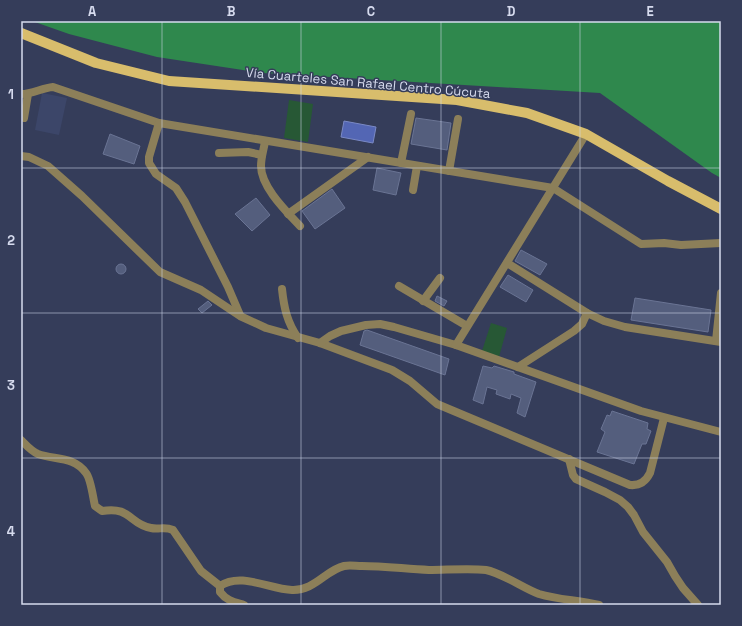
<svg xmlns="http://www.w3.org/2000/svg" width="742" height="626" viewBox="0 0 742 626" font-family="'Space Grotesk',sans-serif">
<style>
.built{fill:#3c4669}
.green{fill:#275835}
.forest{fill:#2f884d}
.water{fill:#5366b4;stroke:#7a89c5}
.building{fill:#545e7d;stroke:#6a7494}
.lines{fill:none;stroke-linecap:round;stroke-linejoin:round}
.minor{stroke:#8c7f59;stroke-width:8}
.major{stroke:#d8bd6c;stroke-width:10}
.grid{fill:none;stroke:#d6dbee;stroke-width:1;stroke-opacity:0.55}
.labels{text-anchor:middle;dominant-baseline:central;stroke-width:3;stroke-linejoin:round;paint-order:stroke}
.street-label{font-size:13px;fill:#d6dbee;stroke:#353d5a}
.neatline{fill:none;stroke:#d6dbee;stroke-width:1.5}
.grid-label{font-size:13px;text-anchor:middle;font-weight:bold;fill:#d6dbee}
</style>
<rect width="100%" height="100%" fill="#353d5a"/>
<!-- built -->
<polygon class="built" points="42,93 67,98 59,135 35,130"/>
<!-- green -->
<g class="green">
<polygon points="289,100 313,104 308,142 284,138"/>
<polygon points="491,323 507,328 499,357 482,351"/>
</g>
<!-- forest -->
<polygon class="forest" points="32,21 721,21 721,178 712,173 600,93 263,73 157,57 69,34"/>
<!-- water -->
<polygon class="water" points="344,121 376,127 373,143 341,137"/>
<!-- building -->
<g class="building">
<polygon points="416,118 451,123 447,150 411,144"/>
<polygon points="110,134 140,146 134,164 103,154"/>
<polygon points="377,168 401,173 396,195 373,190"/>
<polygon points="332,189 345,208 315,229 302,211"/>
<polygon points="256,198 270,215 252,231 235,214"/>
<polygon points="521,250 547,264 540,275 515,261"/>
<circle cx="121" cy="269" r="5"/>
<polygon points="508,275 533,290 526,302 500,287"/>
<polygon points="437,296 447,301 444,306 435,301"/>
<polygon points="635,298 711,310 708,332 631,320"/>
<polygon points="208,301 212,305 202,313 198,309"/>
<polygon points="367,330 449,359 445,375 360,345 364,331"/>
<polygon points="483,366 492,368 494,366 514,372 514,374 536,382 525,417 517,413 521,398 511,394 510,399 496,394 497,390 487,387 483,404 473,400"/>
<polygon points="612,411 648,423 647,429 651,431 646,444 642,444 634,464 597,452 605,432 601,429 607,415 610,416"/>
</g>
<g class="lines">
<!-- minor -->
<g class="minor">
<path d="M21,94C32,94 42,88 53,87L159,123L553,188L641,244L664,243L681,245L721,243"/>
<polyline points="24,118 28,94"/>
<polyline points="159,123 149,157 149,163 156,174 176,188 185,202 228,287 240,315"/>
<path d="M265,141C264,149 261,157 261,166C261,187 286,211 300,226"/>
<polyline points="219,153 248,152 262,155"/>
<path d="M21,156L29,157L48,166L82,196L160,272L201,290L240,316L266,328L320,343L392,370L410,381L437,404L630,485C640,486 646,481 650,473L664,418"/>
<polyline points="401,163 411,114"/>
<polyline points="449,171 458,119"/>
<polyline points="413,190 417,166"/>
<polyline points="288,214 368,157"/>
<polyline points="507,263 587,313 604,321 625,327 721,342"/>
<polyline points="399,286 467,326"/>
<path d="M282,289C284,308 287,322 298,338"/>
<polyline points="423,301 440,278"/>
<polyline points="716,341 721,293"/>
<polyline points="320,343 330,336 341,331 366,325 380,324 394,327 456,345 641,411 721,432"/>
<polyline points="456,345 586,134"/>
<polyline points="518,367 574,331 582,324 587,313"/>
<path d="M21,440C26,445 31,451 38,454C55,460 74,456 86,473C91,479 93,498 95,506L102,511C131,506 129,524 151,528C159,530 164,526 173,530L201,571L220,586"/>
<polyline points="569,459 573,475 576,479 605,492 620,500 628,507 634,515 643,532 667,562 675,576 683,588 698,605"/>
<path d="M220,586C241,572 269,589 292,590C314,591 326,570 344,566C349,565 356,566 362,566C384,566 406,569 429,570C446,570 470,568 486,570C502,573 523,588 539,594C559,600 579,600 599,605"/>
<path d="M220,586V592C227,601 234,602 244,605"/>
</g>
<!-- major -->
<polyline class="major" points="21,33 96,63 169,81 457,100 527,113 586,134 668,181 721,209"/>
</g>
<!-- grid -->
<path class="grid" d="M162,21V605M301,21V605M441,21V605M580,21V605M21,168H721M21,313H721M21,458H721"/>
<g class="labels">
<!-- street labels -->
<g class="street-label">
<text transform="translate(368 83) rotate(5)">Vía Cuarteles San Rafael Centro Cúcuta</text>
</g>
</g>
<!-- border -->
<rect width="742" height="626" fill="none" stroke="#353d5a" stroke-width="44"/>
<rect x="22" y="22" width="698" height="582" class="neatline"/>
<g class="grid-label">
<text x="92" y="16">A</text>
<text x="231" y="16">B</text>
<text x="371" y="16">C</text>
<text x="511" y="16">D</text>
<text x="650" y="16">E</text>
<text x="11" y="99">1</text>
<text x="11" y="245">2</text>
<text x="11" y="390">3</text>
<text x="11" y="536">4</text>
</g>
</svg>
